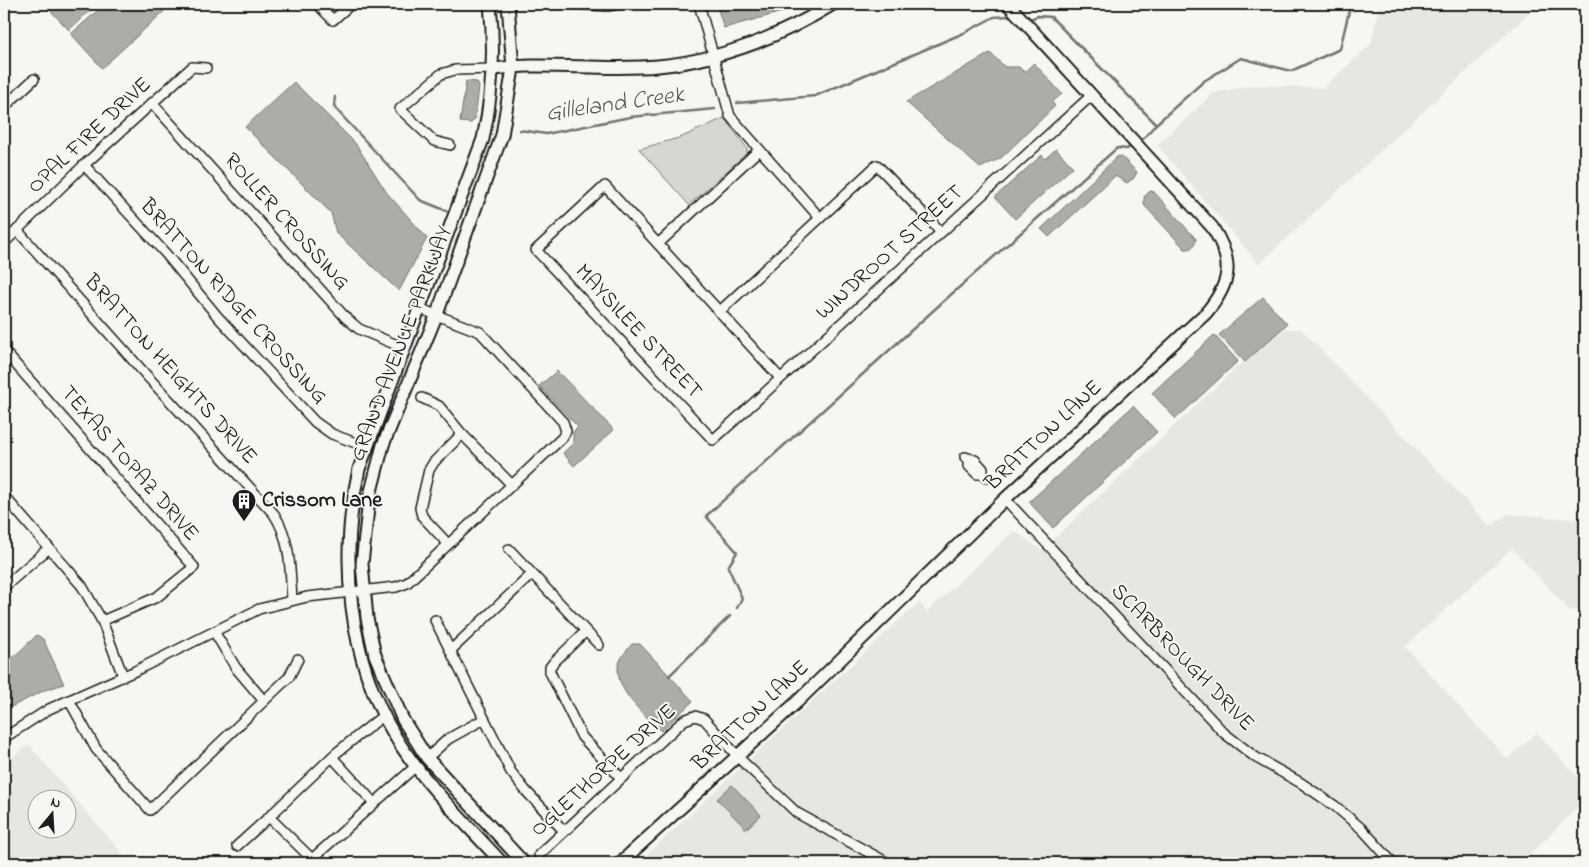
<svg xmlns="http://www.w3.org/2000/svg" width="1589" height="867" viewBox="0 0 1589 867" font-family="'Indie Flower',sans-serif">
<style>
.built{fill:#e6e6e2;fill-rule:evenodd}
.green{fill:#d6d6d2;stroke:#797977}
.water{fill:#acaca9;stroke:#727271}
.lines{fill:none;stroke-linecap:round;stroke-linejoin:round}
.stream{stroke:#727271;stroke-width:2.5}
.minor-casing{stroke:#1c1c1c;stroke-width:12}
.tertiary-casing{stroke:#1c1c1c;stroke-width:15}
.minor{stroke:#f6f6f2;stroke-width:9}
.tertiary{stroke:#f6f6f2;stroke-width:11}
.labels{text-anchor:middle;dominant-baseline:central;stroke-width:4;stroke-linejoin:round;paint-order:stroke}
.street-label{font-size:22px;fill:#1c1c1c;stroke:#f6f6f2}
.poi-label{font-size:22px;font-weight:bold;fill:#1c1c1c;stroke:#f6f6f2;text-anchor:start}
.water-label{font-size:24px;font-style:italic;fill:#565654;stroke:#f6f6f2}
</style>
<rect width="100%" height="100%" fill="#f6f6f2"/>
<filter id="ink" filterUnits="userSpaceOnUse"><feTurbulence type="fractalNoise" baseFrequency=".02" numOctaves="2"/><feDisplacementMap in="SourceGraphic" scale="10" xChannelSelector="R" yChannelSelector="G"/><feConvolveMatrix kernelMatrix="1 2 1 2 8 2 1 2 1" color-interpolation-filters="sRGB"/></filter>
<g filter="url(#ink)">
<!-- built -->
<g class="built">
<polygon points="1380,4 1539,4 1259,264 1157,145 1214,93 1254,85 1323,88 1371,44"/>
<polygon points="1278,329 1301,329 1491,527 1507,514 1585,520 1585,610 1569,610 1512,548 1405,647 1507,759 1537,733 1585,785 1585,800 1521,863 638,863 919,602 927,612 1014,531 1042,550"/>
<path d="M29,745L130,863H4V763ZM38,800H68V830H38Z"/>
</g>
<!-- green -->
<polygon class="green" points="724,118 747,148 747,153 689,205 639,149 682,137"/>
<!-- water -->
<g class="water">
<polygon points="51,4 97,4 69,30 47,7"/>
<polygon points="105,4 172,4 102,68 71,34"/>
<polygon points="716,4 792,4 794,5 782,12 724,28"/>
<polygon points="990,53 1005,67 1019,67 1024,72 1034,63 1062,94 1052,102 1055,106 1001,158 980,168 906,102"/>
<polygon points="466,81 477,82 479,87 475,119 471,123 460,122"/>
<polygon points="294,82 355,143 387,193 427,238 399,291 336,233 331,213 245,127"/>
<polygon points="1056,149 1073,167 1015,219 995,197 1042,155 1045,159"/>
<polygon points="1118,156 1122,157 1137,172 1134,178 1127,183 1115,176 1049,237 1041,229"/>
<path d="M1150,191L1154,192L1196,239C1196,245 1191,250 1185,249L1144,205V197Z"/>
<polygon points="1263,297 1287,324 1245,362 1219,335"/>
<polygon points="1214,335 1238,361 1176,419 1152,393"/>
<polygon points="557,371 614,430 574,466 563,453 573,443 573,432 578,427 539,386"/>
<polygon points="1133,406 1157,432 1053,528 1029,502"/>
<polygon points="37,635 43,639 64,684 45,690 11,707 4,700 4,666"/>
<path d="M632,644H640L693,701L661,731C645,715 616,692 618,667C619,659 627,650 632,644Z"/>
<polygon points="732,785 761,815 746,829 717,799"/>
</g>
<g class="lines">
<!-- stream -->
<g class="stream">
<polyline points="1030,19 1038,16 1051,17 1156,124 1204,81 1241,58 1291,71 1340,49 1350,7 1353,4"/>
<polyline points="335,97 334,107 420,200 447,211"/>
<polyline points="737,103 815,96 964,33 994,17 1010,16"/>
<polyline points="520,130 546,134 630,117 715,109"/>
<polyline points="1143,139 1156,124"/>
<polyline points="737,608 742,598 728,567 737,552 706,516 946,299 1117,148 1127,149 1131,146"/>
<polyline points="669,676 730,616"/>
</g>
<defs>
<g id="minor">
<polyline points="317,4 333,20 351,4"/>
<polyline points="570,4 608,6 619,4"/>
<polyline points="699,4 730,116 820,218"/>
<polyline points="152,103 345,317 359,329 404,348"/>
<polyline points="4,107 34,79"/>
<polyline points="450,145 434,141 400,109 441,74 455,70 494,69"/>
<polyline points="84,165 166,254 218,317 315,422 332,434 366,447"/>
<path d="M17,230L147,376L274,514C291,540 290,570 292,600"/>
<polyline points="4,243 84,165 192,67 206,68"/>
<polyline points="658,244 759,150"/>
<polyline points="719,312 877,165 941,232"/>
<polyline points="4,351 194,567 157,597 102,621"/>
<polyline points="780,378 605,186 536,250 713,440 1092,95"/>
<polyline points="422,398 439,406 462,434 511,484"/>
<polyline points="965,457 975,460 983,469 983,474 986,478"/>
<polyline points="969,460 969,466 977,474 983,474"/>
<polyline points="4,496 82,586 102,621 123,676"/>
<polyline points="1005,499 1224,733 1255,757 1301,783 1335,806 1362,829 1393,863"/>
<polyline points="448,544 422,516 420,508 429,470 434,462 462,434"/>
<polyline points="509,549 599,645"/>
<polyline points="4,587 49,548"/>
<polyline points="435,620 511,772 526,791 564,831"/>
<polyline points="585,632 554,662 550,667 550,672 582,737 621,778"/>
<polyline points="215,633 236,668 264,701"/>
<polyline points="451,650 532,574"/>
<polyline points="69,700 96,749 150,810 289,677 298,659"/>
<polyline points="384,715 335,754 269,817 312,859 416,766"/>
<polyline points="4,738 49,709 135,671 259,609 307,597 396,587 407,583 562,438 566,431 563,422 480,332 421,309"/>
<polyline points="332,757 374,803"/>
<polyline points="427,758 448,739 484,719"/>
<polyline points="237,846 269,817"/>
<polyline points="539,855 684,720 695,716 704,719 742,761 797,813 888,863"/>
</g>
<g id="tertiary">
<path d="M490,4C495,51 493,93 483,139L359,469C339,557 348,658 395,736C423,783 466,823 502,863"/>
<polyline points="508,4 513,68 502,135 437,314 383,445 369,499 362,564 367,618 375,655 403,720 427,758 524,863"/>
<path d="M494,69C505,68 517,66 528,66C571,65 615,70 658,66C720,60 781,36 833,4"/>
<path d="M620,863L797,702L1005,499L1206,313C1232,282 1234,261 1212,227L1008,4"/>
</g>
</defs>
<!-- minor casing -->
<use href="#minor" class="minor-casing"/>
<!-- tertiary casing -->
<use href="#tertiary" class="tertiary-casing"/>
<!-- minor -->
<use href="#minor" class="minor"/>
<!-- tertiary -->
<use href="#tertiary" class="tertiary"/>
</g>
</g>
<!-- icons -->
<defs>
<symbol id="building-pin" viewBox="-11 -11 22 30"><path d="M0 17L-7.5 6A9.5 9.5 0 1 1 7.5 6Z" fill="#1c1c1c" stroke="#f6f6f2"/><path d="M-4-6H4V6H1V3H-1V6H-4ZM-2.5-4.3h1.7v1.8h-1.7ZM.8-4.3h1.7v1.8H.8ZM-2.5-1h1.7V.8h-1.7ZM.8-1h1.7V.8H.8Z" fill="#fff"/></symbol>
</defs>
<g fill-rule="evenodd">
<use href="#building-pin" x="230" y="487" width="28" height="38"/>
</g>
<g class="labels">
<!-- street labels -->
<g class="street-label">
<text transform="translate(90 136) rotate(-43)">OPAL FIRE DRIVE</text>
<text transform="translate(286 222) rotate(48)">ROLLER CROSSING</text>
<text transform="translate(890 253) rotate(-42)">WINDROOT STREET</text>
<text transform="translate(233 302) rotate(48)">BRATTON RIDGE CROSSING</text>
<text transform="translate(638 332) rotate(47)">MAYSILEE STREET</text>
<text transform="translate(402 344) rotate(-69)">GRAND AVENUE PARKWAY</text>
<text transform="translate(170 370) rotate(48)">BRATTON HEIGHTS DRIVE</text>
<text transform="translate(1044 436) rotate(-43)">BRATTON LANE</text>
<text transform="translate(129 464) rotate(49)">TEXAS TOPAZ DRIVE</text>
<text transform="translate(1182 658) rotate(46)">SCARBROUGH DRIVE</text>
<text transform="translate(751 716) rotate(-43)">BRATTON LANE</text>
<text transform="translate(604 771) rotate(-42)">OGLETHORPE DRIVE</text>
</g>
<!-- poi labels -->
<g class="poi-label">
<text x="262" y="501">Crissom Lane</text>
</g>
<!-- water labels -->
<g class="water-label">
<text transform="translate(615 105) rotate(-8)">Gilleland Creek</text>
</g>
</g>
<!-- margin -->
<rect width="1589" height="867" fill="none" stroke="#f6f6f2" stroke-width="20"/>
<rect x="10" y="10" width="1569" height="847" fill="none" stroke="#1c1c1c" stroke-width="2" filter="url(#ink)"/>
<!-- north arrow -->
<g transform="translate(52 814) rotate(18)"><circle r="24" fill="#f6f6f2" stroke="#9f9f9c"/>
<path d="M0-4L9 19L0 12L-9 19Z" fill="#1c1c1c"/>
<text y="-8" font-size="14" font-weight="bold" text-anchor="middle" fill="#1c1c1c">N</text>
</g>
</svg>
